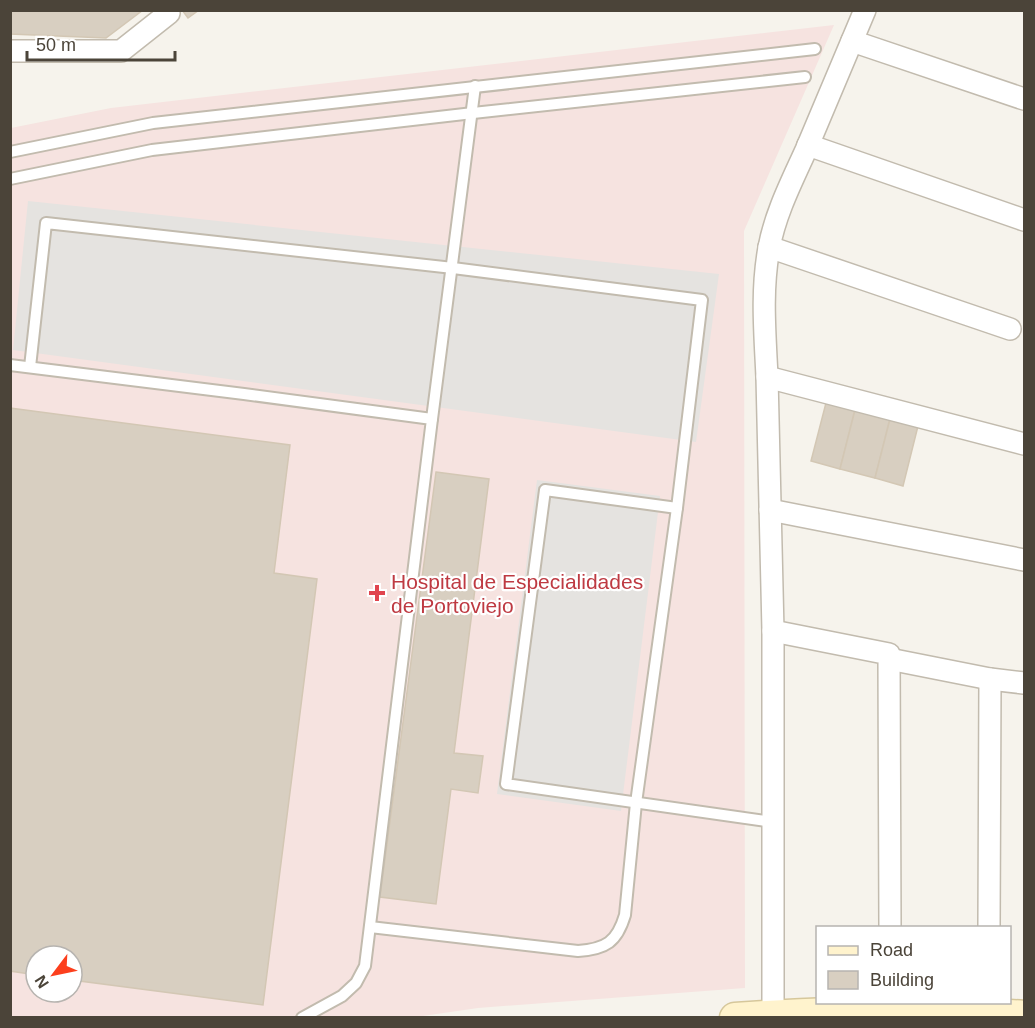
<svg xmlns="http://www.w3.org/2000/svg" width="1035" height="1028" viewBox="0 0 1035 1028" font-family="Arial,sans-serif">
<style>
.medical{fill:#f6e3e0;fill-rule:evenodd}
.parking{fill:#e5e3e0}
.building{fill:#d8cfc1;stroke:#d3c7b4;stroke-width:1.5}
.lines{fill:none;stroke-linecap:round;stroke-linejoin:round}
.lane-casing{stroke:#c2bbae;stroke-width:14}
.street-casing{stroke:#c2bbae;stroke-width:24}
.secondary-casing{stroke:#d6c79b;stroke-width:33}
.lane{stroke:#fff;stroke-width:10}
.street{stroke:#fff;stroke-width:21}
.secondary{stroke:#fff3cd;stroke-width:30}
.health-dot{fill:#e0444e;stroke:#fff;stroke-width:2}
.labels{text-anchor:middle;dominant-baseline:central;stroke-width:4.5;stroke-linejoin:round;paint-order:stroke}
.health-label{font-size:21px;fill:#be3a42;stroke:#fff;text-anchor:start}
</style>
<rect width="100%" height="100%" fill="#f6f3ec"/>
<!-- medical -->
<path class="medical" d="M834,25L744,231L745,988L478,1008L409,1018H11V128L111,108ZM36,956H72V992H36Z"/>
<!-- parking -->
<g class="parking">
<polygon points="28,201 719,274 696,442 13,350"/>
<polygon points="537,480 660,496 621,811 497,794"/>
</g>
<!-- building -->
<g class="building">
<polygon points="10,10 143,10 106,38 10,34"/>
<polygon points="182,10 199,10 188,18"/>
<polygon points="826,403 855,410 840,469 811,461"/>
<polygon points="10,408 290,445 274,573 317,579 263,1005 72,980 72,956 36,956 36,975 10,971"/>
<polygon points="855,410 890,419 875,478 840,469"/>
<polygon points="890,419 918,426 903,486 875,478"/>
<polygon points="436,472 489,479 454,753 483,756 478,793 451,789 436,904 380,897"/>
</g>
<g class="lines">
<defs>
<g id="lane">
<polyline points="10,152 153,123 815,49"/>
<polyline points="10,179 152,150 473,113 805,77"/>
<polyline points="10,365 244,394 432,419 365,966 356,983 342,996 302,1018"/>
<path d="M30,367L46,223L453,268L702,300L677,508L636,803L625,915C617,942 606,949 578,951L370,927"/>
<polyline points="432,419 475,86"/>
<polyline points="677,508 545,490 506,784 773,822"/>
</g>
<g id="street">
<polyline points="852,41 1024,99"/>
<polyline points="10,51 121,51 169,13"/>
<polyline points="808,145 1024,220"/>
<polyline points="769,247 1010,329"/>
<polyline points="767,377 1024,444"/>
<polyline points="770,510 1024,560"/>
<polyline points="773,631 889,654 890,928"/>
<polyline points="889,659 990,679 1024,683"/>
<polyline points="989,928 990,679"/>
<path d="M773,1015V631L767,377C765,334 761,291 769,248C775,214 792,181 806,150C826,103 845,57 865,10"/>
</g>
<path id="secondary" d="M735,1018C832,1011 928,1008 1024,1016"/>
</defs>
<!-- lane casing -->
<use href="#lane" class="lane-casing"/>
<!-- street casing -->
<use href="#street" class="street-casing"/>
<!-- secondary casing -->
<use href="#secondary" class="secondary-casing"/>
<!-- lane -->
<use href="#lane" class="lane"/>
<!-- street -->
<use href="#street" class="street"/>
<!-- secondary -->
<use href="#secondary" class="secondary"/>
</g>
<!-- markers -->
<path class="health-dot" d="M374 584h6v6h6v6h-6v6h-6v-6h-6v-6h6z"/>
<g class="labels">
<!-- health labels -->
<g class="health-label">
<text x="391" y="581">Hospital de Especialidades<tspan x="391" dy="24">de Portoviejo</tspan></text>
</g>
</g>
<!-- border -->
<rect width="1035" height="1028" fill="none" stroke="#4b4439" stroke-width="24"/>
<!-- legend -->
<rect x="816" y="926" width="195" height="78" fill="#ffffff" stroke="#b7b4b0" stroke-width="1.5"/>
<rect x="828" y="946" width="30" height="9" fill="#fff3cd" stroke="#b7b4b0" stroke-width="1.5"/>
<text x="870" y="956" font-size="18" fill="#4b4439">Road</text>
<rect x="828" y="971" width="30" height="18" fill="#d8cfc1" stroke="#b7b4b0" stroke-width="1.5"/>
<text x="870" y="986" font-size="18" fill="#4b4439">Building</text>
<!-- north arrow -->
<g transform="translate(54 974) rotate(238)"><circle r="28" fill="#ffffff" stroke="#b7b4b0" stroke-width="1.5"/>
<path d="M0-4.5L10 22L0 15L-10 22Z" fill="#fc3f1d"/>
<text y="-9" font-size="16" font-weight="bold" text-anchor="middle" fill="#4b4439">N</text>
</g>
<!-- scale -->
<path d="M27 51v9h148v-9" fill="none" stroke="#4b4439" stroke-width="3"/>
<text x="36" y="51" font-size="18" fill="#4b4439" stroke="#ffffff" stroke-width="4.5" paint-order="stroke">50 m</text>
</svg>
